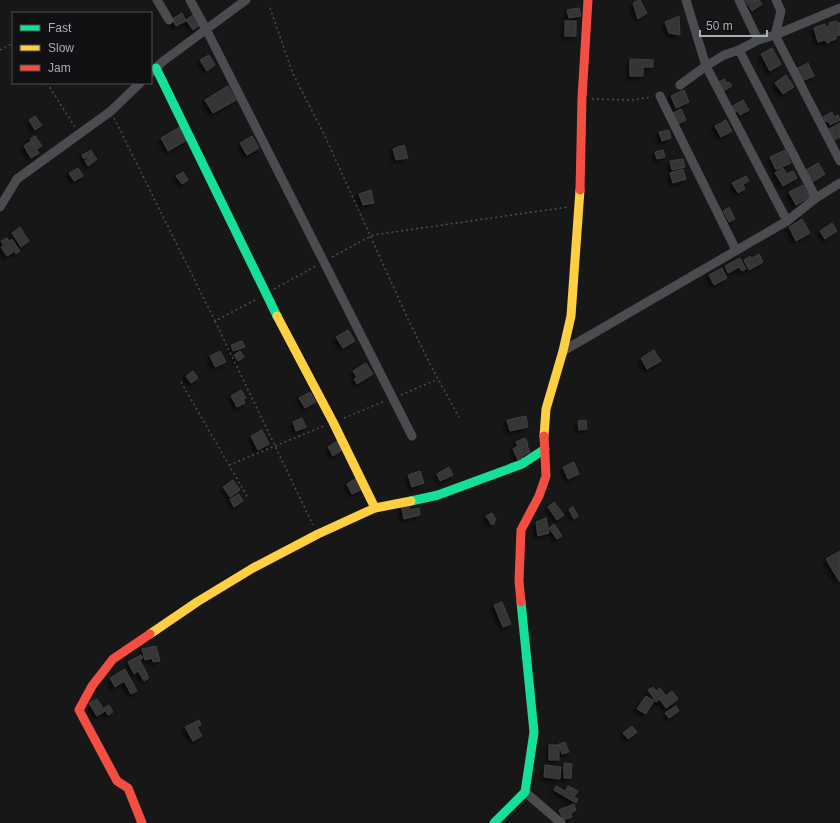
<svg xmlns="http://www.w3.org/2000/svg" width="840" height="823" viewBox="0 0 840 823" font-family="Helvetica,sans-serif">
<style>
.building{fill:#353536;stroke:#3f4043;filter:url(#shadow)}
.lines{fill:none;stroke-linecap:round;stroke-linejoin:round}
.path{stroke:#4d4e52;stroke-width:1.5;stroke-dasharray:2 3;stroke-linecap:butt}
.street{stroke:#4b4c50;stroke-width:9}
.fast{stroke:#16e098;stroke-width:9}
.slow{stroke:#ffcf43;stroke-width:9}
.jam{stroke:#f24e42;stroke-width:9}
</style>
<defs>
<filter id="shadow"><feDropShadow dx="-3" dy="3" stdDeviation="2" flood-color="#0009"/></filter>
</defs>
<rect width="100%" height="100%" fill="#171717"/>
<!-- building -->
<g class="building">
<polygon points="639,0 640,0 647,13 638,19 633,3"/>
<polygon points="745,0 759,0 762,4 752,11"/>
<polygon points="579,8 581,16 569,18 567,10"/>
<polygon points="182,13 186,21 176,26 172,19"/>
<polygon points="193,15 200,25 193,30 186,20"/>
<polygon points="679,16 680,35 669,33 665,22"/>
<rect x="565" y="21" width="11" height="15"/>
<polygon points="836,21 837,23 840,23 840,35 836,36 836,39 831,41 827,26 830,25 829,23"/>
<polygon points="825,24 830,42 827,43 825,40 818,42 814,28"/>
<polygon points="772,48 781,64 770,71 761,54"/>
<polygon points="209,55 215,65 207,71 200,60"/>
<polygon points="630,59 653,60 653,67 643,67 643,76 630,76"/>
<polygon points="808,63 814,76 802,81 796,69"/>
<polygon points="786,75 794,87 783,94 775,83"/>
<polygon points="724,79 727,83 729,82 732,86 722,92 717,83"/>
<polygon points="228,86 236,100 213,113 205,100"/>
<polygon points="684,90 689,102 676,108 671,96"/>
<polygon points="743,100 749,110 740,115 737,111 734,113 731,107"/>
<polygon points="681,109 686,120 676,125 671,114"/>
<polygon points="832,112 834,117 838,115 840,120 830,125 828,121 826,122 823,117"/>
<polygon points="35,116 42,125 35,130 29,120"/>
<polygon points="726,120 732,131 721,137 715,126"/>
<polygon points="840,123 840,137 835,140 829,129"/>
<polygon points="180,127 187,140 168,151 161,138"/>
<polygon points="669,130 671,138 662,141 659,132"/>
<polygon points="35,136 42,146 37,149 30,139"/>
<polygon points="252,136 259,148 247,155 240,143"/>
<polygon points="31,141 39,153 31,158 24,146"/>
<polygon points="404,145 408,158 396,160 393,149"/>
<polygon points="91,150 93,154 84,159 82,155"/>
<polygon points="663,150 665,157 657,159 655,152"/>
<polygon points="785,150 791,163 776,170 770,157"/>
<polygon points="93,154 97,159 88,166 85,161"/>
<polygon points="683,159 685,167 672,170 670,161"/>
<polygon points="818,163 825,174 813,182 806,170"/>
<polygon points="78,168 83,176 74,181 69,173"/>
<polygon points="783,168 787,174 793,171 797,178 783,186 775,173"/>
<polygon points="683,169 686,179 673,183 670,173"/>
<polygon points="183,172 188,180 182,184 176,176"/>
<polygon points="746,176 749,181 743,184 745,189 738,193 732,183"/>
<polygon points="803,185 810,197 796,205 789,192"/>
<polygon points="371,190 374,203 363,205 359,194"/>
<polygon points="729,207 735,219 729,222 723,211"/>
<polygon points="802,219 810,233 796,241 789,227"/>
<polygon points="832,223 837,231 825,239 820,231"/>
<polygon points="20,227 29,241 21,247 12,233"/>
<polygon points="7,238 9,241 12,239 20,251 16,254 15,251 7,256 1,247 4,246 1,241"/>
<polygon points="759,254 763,262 749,270 744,260 750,256 752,258"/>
<polygon points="740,258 746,269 742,271 739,267 728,273 725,266"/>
<polygon points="722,268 727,278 714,285 709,275"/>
<polygon points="348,330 355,341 343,348 336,337"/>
<polygon points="242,341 245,347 233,351 231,345"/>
<polygon points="654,350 661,361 647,369 641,358"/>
<polygon points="220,351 226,362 215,367 210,356"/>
<polygon points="240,351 244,357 238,361 234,355"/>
<polygon points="366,363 373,374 357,384 354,379 357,377 353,371"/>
<polygon points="193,371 198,378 191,383 186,376"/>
<polygon points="241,390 246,398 243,399 245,403 237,407 231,396"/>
<polygon points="310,392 316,402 305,408 299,398"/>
<polygon points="526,416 528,427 510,431 507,420"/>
<polygon points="302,418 306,427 296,431 293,422"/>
<polygon points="586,420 587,429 579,430 578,421"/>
<polygon points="262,430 269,444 258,450 251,436"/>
<polygon points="525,438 528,444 527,445 530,452 523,456 516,442"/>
<polygon points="337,441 342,450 333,456 328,447"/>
<polygon points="517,446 523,458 518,460 513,449"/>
<polygon points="574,462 579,474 568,479 563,467"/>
<polygon points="449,467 453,475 440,481 437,474"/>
<polygon points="420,471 424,483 412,487 408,475"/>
<polygon points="356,478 362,489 352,494 347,484"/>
<polygon points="233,480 240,490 230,497 223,487"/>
<polygon points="239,494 243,501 234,507 230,499"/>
<polygon points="554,502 564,515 557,520 548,507"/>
<polygon points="409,504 410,510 419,508 420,515 404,519 401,505"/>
<polygon points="573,507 578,516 574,519 569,509"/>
<polygon points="492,513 496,520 494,521 495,523 492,525 486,516"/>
<polygon points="546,518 549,533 538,536 536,522"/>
<polygon points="554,524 562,536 557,539 549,528"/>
<polygon points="840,551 840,581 839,581 826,559"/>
<polygon points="502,602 511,624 503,627 494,605"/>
<polygon points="156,646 160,661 153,662 152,658 145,660 142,649"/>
<polygon points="141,655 143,658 140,660 149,678 144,681 138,671 134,674 128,662"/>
<polygon points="125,669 137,691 131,694 124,681 115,687 110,678"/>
<polygon points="653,687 656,691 660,688 665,695 656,702 648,690"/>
<polygon points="672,691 678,699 666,708 660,700"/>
<polygon points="646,696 654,701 646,714 637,709"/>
<polygon points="97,699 105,711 97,716 89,703"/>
<polygon points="109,705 113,712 108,715 104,708"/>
<polygon points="676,706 679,711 669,718 665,713"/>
<polygon points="199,720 201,725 197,727 202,736 193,741 185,727"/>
<polygon points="632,726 637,732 628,739 623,733"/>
<polygon points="565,742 569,752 562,754 559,744"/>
<rect x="549" y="745" width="10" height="15"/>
<polygon points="564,763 572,764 571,778 564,778"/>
<polygon points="545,765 561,767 560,779 544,777"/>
<polygon points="556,786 565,791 568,786 578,791 574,797 578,799 576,803 554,790"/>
<polygon points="574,804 576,810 571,813 572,817 563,820 559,810"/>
</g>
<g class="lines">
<!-- path -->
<g class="path">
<polyline points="270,8 293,74 324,134 407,317 432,368 459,417"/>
<polyline points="0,50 13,43"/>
<polyline points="47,83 75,127"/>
<polyline points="592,99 633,100 652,97"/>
<polyline points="114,118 215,321 255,300"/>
<polyline points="332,257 373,235 568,207"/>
<polyline points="274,289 316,266"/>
<polyline points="215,321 313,525"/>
<polyline points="181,382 248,498"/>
<polyline points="401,395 438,379"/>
<polyline points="344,418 385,401"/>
<polyline points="229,465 324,426"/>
</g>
<!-- street -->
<g class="street">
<polyline points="157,0 169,20"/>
<polyline points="190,0 206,29 412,436"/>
<polyline points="686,0 706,66 787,221 816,198 840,183"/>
<polyline points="739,0 758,40"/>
<polyline points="776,0 781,11 775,35 840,161"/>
<polyline points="739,50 816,198"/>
<polyline points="152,72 162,62 246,0"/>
<polyline points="680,85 706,66 724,55 739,50 758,40 775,35 840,8"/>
<polyline points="660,96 736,250"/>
<polyline points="0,207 17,179 111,111 140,83"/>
<polyline points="563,351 787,221"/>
<polyline points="525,792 561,823"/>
</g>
<!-- fast -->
<g class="fast">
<polyline points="156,68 277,316"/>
<polyline points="411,501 438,495 522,464 545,449"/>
<polyline points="494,823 525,792 534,732 521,602"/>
</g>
<!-- slow -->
<g class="slow">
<polyline points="277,316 333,422 375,508"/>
<polyline points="544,436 546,409 563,351 571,316 580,190"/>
<polyline points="150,634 197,602 253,568 318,534 375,508 411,501"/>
</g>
<!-- jam -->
<g class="jam">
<polyline points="580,190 582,98 588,0"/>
<polyline points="521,602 519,581 521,530 539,496 546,476 544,436"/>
<polyline points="142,823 128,788 117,781 79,710 92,686 113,659 150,634"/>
</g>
</g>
<!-- legend -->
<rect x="12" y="12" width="140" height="72" fill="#111113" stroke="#4d4f55"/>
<rect x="20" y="25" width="20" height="6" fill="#16e098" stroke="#4d4f55"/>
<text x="48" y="32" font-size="12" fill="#a8adb8">Fast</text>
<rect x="20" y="45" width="20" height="6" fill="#ffcf43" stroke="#4d4f55"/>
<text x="48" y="52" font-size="12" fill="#a8adb8">Slow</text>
<rect x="20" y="65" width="20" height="6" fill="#f24e42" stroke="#4d4f55"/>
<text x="48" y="72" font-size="12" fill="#a8adb8">Jam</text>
<!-- scale -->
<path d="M700 30v6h67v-6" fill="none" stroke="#a8adb8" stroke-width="2"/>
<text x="706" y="30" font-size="12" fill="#a8adb8" stroke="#111113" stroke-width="3" paint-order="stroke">50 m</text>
</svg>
